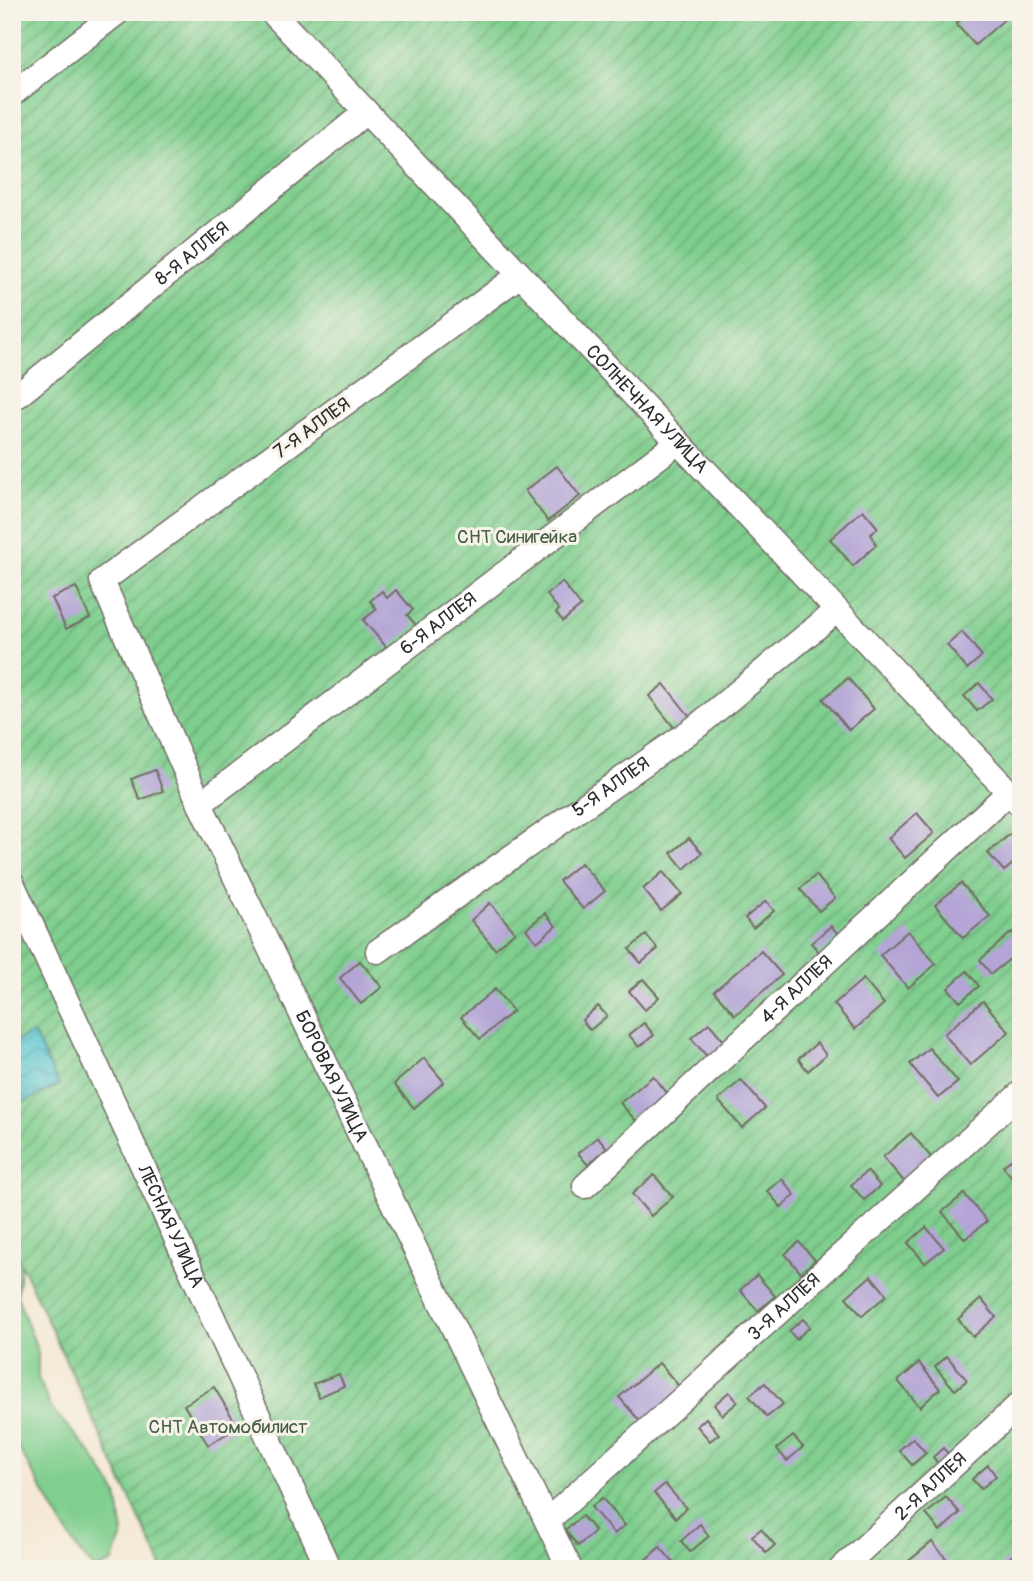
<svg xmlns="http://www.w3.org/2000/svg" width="1033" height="1581" viewBox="0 0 1033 1581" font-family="Pangolin,sans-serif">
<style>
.grass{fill:#80cf8f;stroke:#567d5d;stroke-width:2}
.garden{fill:url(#garden-furrows);stroke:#567d5d;stroke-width:2}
.water{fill:url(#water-waves);stroke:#43797e;stroke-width:2}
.building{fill:#b4a5d6}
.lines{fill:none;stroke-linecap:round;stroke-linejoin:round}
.minor-casing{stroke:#726e66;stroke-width:27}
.minor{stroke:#fff;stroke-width:24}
.labels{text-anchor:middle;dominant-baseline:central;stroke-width:6;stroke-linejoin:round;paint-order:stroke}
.street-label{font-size:19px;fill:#2b2b2b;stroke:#f7f3e8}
.park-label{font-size:19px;fill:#445c49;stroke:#f7f3e8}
</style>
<defs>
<pattern id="garden-furrows" width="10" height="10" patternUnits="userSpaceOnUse" patternTransform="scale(1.75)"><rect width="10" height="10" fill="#80cf8f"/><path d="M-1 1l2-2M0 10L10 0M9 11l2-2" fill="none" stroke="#69a875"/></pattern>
<pattern id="water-waves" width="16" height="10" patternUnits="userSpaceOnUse" patternTransform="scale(1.75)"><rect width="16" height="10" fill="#5bc7d1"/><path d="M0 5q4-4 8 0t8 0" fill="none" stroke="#4ba2aa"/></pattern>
</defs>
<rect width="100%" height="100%" fill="#f7f3e8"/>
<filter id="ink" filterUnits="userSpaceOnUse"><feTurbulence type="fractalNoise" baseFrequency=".0143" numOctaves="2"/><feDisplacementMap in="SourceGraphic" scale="14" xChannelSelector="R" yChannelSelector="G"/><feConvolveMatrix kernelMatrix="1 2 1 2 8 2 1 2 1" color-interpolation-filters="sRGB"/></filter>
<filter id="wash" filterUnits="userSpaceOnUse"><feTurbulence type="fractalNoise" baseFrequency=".00686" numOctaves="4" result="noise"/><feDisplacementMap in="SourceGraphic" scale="28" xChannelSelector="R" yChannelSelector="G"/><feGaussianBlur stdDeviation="1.57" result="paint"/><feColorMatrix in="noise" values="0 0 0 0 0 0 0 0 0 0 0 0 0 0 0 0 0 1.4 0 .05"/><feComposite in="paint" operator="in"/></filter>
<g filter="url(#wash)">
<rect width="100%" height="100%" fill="#f5e9d5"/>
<!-- grass -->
<polygon class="grass" points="12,1143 22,1253 17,1296 38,1352 38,1378 51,1408 91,1453 117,1494 123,1533 112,1563 95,1569 78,1551 12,1437"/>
<!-- garden -->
<polygon class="garden" points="12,12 1021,12 1021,1569 163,1569 12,1245"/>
<!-- water -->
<polygon class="water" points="33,1033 59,1085 16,1106 12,1098 12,1043"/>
<g id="blocks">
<!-- building -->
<g class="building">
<polygon points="969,12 1003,12 1007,17 975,45 956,24"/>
<polygon points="1021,54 1021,72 1012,62"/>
<polygon points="557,466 580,496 548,521 525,491"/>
<polygon points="863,510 878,528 871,534 876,545 853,566 830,539"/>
<polygon points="562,582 581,606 563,621 556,613 559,610 547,595"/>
<polygon points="76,587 90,618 66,629 52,598"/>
<polygon points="396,590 413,610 407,615 416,625 388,649 363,620 377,609 370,601 382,591 387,598"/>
<polygon points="962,632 982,656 967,669 947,645"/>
<polygon points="848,678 874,709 849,730 823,699"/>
<polygon points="979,683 992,699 977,711 964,696"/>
<polygon points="664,684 691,718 676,730 649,696"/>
<polygon points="155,770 163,791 140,800 131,779"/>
<polygon points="917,813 934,833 905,858 888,838"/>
<polygon points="1010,834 1021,846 1021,857 1004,871 988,853"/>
<polygon points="689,838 702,853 684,869 671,853"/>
<polygon points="581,863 605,891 583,909 559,881"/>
<polygon points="663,872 682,894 661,911 643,889"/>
<polygon points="816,875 835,898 819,911 800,889"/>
<polygon points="961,883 990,916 963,938 935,905"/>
<polygon points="766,901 774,911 753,928 745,918"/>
<polygon points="490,903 515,932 495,949 471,920"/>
<polygon points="545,913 556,926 537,942 526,929"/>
<polygon points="831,926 840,936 820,953 811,943"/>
<polygon points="908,931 936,964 908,988 880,955"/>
<polygon points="1012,932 1021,942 1021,950 991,974 980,960"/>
<polygon points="646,935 658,949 641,963 629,949"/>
<polygon points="761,951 782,975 735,1015 714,991"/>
<polygon points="360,961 382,987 361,1004 340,978"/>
<polygon points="967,971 979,986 960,1002 948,988"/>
<polygon points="643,979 659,997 645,1010 629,991"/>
<polygon points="863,979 884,1004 855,1029 834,1004"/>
<polygon points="495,989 513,1011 480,1039 461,1017"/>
<polygon points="983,1001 1009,1032 970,1065 944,1034"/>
<polygon points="598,1006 607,1016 590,1030 582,1020"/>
<polygon points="644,1023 654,1035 639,1047 629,1035"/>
<polygon points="709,1023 728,1046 711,1061 691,1038"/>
<polygon points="817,1043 826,1055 808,1071 798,1059"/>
<polygon points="929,1048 958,1082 938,1098 910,1064"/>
<polygon points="424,1058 444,1082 414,1108 394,1084"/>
<polygon points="653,1076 669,1095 637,1122 620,1103"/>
<polygon points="741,1080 765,1108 742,1128 718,1100"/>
<polygon points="911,1133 935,1162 907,1185 883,1157"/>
<polygon points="598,1137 607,1148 588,1165 578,1153"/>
<polygon points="1021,1152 1021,1174 1014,1180 1003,1166"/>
<polygon points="867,1171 880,1186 864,1200 851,1185"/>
<polygon points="654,1175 673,1197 651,1216 632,1194"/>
<polygon points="782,1179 795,1195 781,1207 767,1191"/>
<polygon points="964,1194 987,1221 965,1239 942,1212"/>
<polygon points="926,1227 944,1248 925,1263 908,1243"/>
<polygon points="799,1242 815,1260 801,1273 785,1254"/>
<polygon points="757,1275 775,1296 758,1311 740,1290"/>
<polygon points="871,1276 887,1295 862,1316 846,1297"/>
<polygon points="981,1299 996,1317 973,1337 958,1319"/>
<polygon points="803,1319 810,1327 796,1339 789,1331"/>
<polygon points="947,1356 967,1380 955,1390 935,1367"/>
<polygon points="659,1363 684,1392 644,1426 619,1397"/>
<polygon points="919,1363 940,1389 920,1407 898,1381"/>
<polygon points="339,1374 344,1386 319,1397 313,1384"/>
<polygon points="765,1383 783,1404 767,1417 749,1396"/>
<polygon points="214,1387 238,1427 208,1445 184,1405"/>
<polygon points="729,1392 738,1402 722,1415 714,1405"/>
<polygon points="706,1418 719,1434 710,1441 697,1426"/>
<polygon points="793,1436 803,1447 787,1461 777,1449"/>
<polygon points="913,1438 926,1453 912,1465 899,1450"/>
<polygon points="943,1448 951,1457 940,1466 933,1457"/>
<polygon points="988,1465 996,1476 981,1489 972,1479"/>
<polygon points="665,1484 686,1508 676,1518 654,1493"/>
<polygon points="946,1497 960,1513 940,1531 926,1514"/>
<polygon points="602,1498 625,1525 614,1534 591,1507"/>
<polygon points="582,1516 595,1531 578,1546 565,1530"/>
<polygon points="700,1524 709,1536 690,1552 681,1541"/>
<polygon points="761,1529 775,1545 766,1553 752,1536"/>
<polygon points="932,1542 955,1569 907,1569 904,1565"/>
<polygon points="660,1547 679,1569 635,1569"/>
<polygon points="1012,1556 1019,1565 1016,1569 997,1569"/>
</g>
</g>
</g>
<g filter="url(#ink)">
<use href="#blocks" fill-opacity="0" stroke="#726e66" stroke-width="2"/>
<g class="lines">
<defs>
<g id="minor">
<path id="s1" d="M272,12L1021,805"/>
<polyline points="12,94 118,12"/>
<path id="s2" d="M520,275L102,581L200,804L570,1569"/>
<path id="s3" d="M12,391L17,396L366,112"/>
<path id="s4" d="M200,804L677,443"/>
<path id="s5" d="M12,883L329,1569"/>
<path id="s6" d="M378,951L696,727L836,611"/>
<path id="s7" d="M585,1186L1009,792"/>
<path id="s8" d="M548,1520L1021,1093"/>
<path id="s9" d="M841,1569L1021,1403"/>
</g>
</defs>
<!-- minor casing -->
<use href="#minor" class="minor-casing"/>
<!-- minor -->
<use href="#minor" class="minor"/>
</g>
</g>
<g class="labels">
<!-- street labels -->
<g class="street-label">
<text stroke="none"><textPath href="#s3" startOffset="233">8-Я АЛЛЕЯ</textPath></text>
<text stroke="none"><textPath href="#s1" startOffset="546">СОЛНЕЧНАЯ УЛИЦА</textPath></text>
<text transform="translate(312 428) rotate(-36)">7-Я АЛЛЕЯ</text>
<text stroke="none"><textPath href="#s4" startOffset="299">6-Я АЛЛЕЯ</textPath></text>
<text stroke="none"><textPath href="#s6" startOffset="285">5-Я АЛЛЕЯ</textPath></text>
<text stroke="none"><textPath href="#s7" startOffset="289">4-Я АЛЛЕЯ</textPath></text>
<text stroke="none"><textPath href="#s2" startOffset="1064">БОРОВАЯ УЛИЦА</textPath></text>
<text stroke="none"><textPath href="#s5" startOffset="378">ЛЕСНАЯ УЛИЦА</textPath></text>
<text stroke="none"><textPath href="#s8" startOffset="318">3-Я АЛЛЕЯ</textPath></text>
<text stroke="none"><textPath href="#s9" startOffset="122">2-Я АЛЛЕЯ</textPath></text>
</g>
<!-- park labels -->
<g class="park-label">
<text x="517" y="537">СНТ Синигейка</text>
<text x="228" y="1427">СНТ Автомобилист</text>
</g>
</g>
<!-- margin -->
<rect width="1033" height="1581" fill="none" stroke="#f7f3e8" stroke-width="42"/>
</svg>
